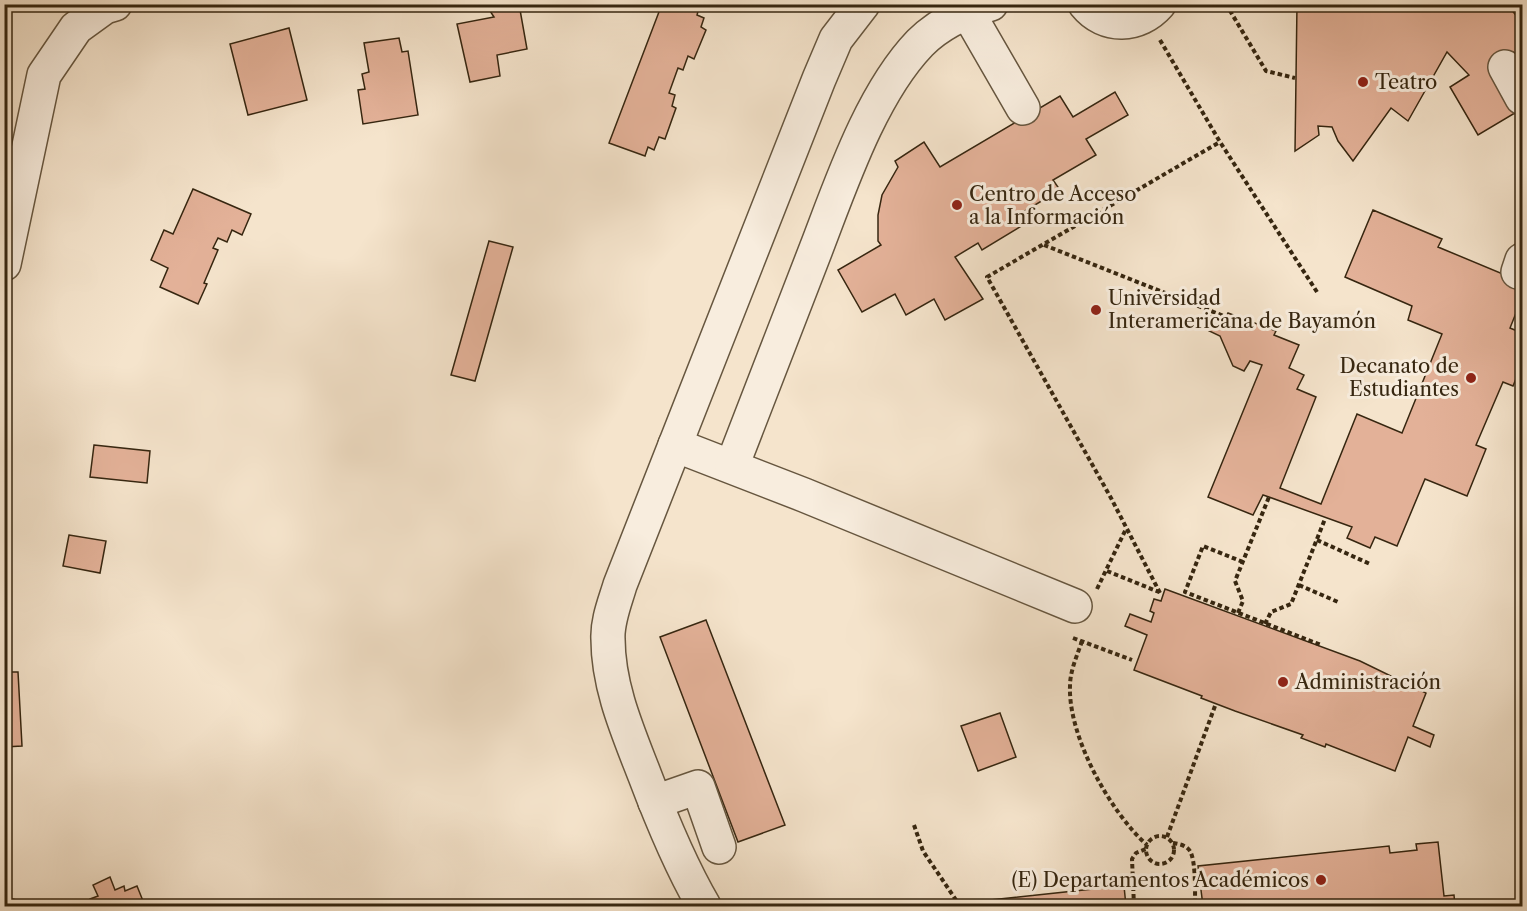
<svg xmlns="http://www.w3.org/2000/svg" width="1527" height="911" viewBox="0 0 1527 911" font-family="'Libre Caslon Text',serif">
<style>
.building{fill:#e3b198;stroke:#362610;stroke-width:1.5}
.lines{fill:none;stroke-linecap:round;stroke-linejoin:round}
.minor-casing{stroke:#66563f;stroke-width:36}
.path{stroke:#362610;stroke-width:4;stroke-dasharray:4.5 3;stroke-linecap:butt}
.minor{stroke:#f8edde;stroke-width:33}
.poi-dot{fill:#8f2418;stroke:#f8edde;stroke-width:2}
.labels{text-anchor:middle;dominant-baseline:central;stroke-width:6;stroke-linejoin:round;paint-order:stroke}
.poi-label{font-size:20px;fill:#362610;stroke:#f8edde;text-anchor:start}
</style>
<rect width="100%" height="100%" fill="#f5e4cc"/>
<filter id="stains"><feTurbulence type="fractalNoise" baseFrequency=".00333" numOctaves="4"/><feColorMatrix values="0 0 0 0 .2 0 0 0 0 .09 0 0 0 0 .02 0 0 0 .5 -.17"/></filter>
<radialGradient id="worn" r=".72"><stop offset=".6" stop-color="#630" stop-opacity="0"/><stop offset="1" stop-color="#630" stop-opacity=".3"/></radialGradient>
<!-- building -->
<g class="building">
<polygon points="489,4 519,4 527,49 497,55 500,76 470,82 457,24 494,17 490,11"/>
<polygon points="662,4 700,4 697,15 704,18 701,27 706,30 694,59 688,56 683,70 678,68 669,93 675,95 672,106 676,108 665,139 659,137 654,150 648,147 645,156 609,143"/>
<polygon points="1297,4 1507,4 1522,23 1522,68 1513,52 1494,63 1520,110 1478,135 1450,87 1469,75 1447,52 1408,121 1391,108 1353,161 1338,141 1332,127 1318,126 1319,135 1295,151"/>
<polygon points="289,28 307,100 248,115 230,44"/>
<polygon points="399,38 402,52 408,51 418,115 363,124 358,90 365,89 362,74 369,72 364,43"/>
<polygon points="1115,92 1128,115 1086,139 1096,155 1053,180 1060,190 1018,215 1023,225 982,250 978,243 955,257 983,299 945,320 934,299 906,315 895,294 862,312 838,270 881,245 878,241 878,215 882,195 898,167 895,161 924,142 940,167 1060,96 1073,117"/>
<polygon points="193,189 251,214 242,235 232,230 227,242 218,238 213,248 218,250 204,283 207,284 198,304 160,287 168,268 151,260 164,230 173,234"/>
<polygon points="1373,210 1442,239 1438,247 1522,282 1522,298 1510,328 1522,333 1522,364 1513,386 1503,382 1476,445 1486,449 1467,496 1425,479 1397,546 1375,537 1370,548 1347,538 1352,527 1269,497 1263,495 1253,515 1208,497 1262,365 1250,361 1244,371 1233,366 1220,336 1205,329 1211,316 1224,321 1228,313 1276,331 1274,335 1299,345 1289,368 1304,375 1297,389 1316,397 1280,488 1321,504 1357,414 1402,433 1442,334 1408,320 1412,306 1345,277"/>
<polygon points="489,241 513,247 475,381 451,375"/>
<polygon points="94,445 150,451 147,483 90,477"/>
<polygon points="69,535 106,541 100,573 63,566"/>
<polygon points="1165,589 1360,661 1426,693 1413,726 1434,735 1430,747 1408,737 1395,771 1326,744 1325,747 1301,738 1303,735 1235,711 1201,698 1202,696 1134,670 1147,635 1125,626 1130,614 1151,622 1154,613 1150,611 1154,599 1161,601"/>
<polygon points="706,620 785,825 738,842 660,637"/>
<polygon points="4,672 18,672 22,746 4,747"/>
<polygon points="1000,713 1016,757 978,771 961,726"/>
<polygon points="1438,842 1444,896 1454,895 1455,906 1406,906 1405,900 1344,906 1192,906 1203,906 1198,866 1389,846 1390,853 1417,850 1416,844"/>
<polygon points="1123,876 1126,906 972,906 972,902 1102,888 1101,878"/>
<polygon points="110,877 115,890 124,886 125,891 137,886 145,906 93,906 90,899 98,896 93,885"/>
<polygon points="4,897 21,901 20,906 4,906"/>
</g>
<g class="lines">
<defs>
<g id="minor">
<path d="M1085,4C1105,29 1139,27 1159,4"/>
<polyline points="967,11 1023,108"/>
<polyline points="1505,67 1522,98"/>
<polyline points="4,264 44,75 76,28 105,7 115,4"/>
<polyline points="1518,272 1522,260"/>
<polyline points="675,445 804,495 1075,606"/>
<path d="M732,466C760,394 788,321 816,249C841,184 871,94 920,43C940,23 964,12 991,4"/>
<polyline points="655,802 698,787 719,847"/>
<path d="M704,906C680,865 662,821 645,776C628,732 608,687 608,639C607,621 615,602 620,585L819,79L836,39L863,4"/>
</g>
</defs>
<!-- minor casing -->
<use href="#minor" class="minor-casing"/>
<!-- path -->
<g class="path">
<polyline points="1226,4 1266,71 1295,78"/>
<polyline points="1160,40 1220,142 1317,292"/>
<polyline points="1044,245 1226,317"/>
<polyline points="1317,540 1370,564"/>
<polyline points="1243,562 1203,546 1185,592 1321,645"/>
<polyline points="1107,571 1159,592"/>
<polyline points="1299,585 1338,602"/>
<polyline points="1097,589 1126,529"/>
<polyline points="1160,593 1111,498 987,277 1220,142"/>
<polyline points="1238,613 1243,601 1235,581 1269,497"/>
<polyline points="1265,624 1271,612 1291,604 1325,519"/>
<polyline points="1073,638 1132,660"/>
<path d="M1082,641C1077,656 1070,671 1070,686C1068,736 1110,812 1147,845"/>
<polyline points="914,825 923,851 960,906"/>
<circle cx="1160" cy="850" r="14"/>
<polyline points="1167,837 1215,706"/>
<path d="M1173,843C1179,844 1186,845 1190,851C1196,861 1195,893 1195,906"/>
<polyline points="1134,906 1132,859 1136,853 1146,849"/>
</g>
<!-- minor -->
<use href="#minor" class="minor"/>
</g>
<!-- markers -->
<g class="poi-dot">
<circle cx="1363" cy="82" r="6"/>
<circle cx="957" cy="205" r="6"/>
<circle cx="1096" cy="310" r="6"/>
<circle cx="1471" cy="378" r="6"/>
<circle cx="1283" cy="682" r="6"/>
<circle cx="1321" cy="880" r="6"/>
</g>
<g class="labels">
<!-- poi labels -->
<g class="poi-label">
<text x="1375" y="82">Teatro</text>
<text x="969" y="194">Centro de Acceso<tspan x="969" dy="23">a la Información</tspan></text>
<text x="1108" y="298">Universidad<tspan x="1108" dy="23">Interamericana de Bayamón</tspan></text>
<text x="1459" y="366" text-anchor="end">Decanato de<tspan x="1459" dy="23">Estudiantes</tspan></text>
<text x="1295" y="682">Administración</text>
<text x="1309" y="880" text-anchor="end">(E) Departamentos Académicos</text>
</g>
</g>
<!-- margin -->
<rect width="1527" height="911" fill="none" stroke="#f5e4cc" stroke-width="24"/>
<rect x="6" y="6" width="1515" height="899" fill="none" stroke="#362610" stroke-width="3"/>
<rect x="12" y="12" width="1503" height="887" fill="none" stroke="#362610" stroke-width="1.5"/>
<rect width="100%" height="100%" filter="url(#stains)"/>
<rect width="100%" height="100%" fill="url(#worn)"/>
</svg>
